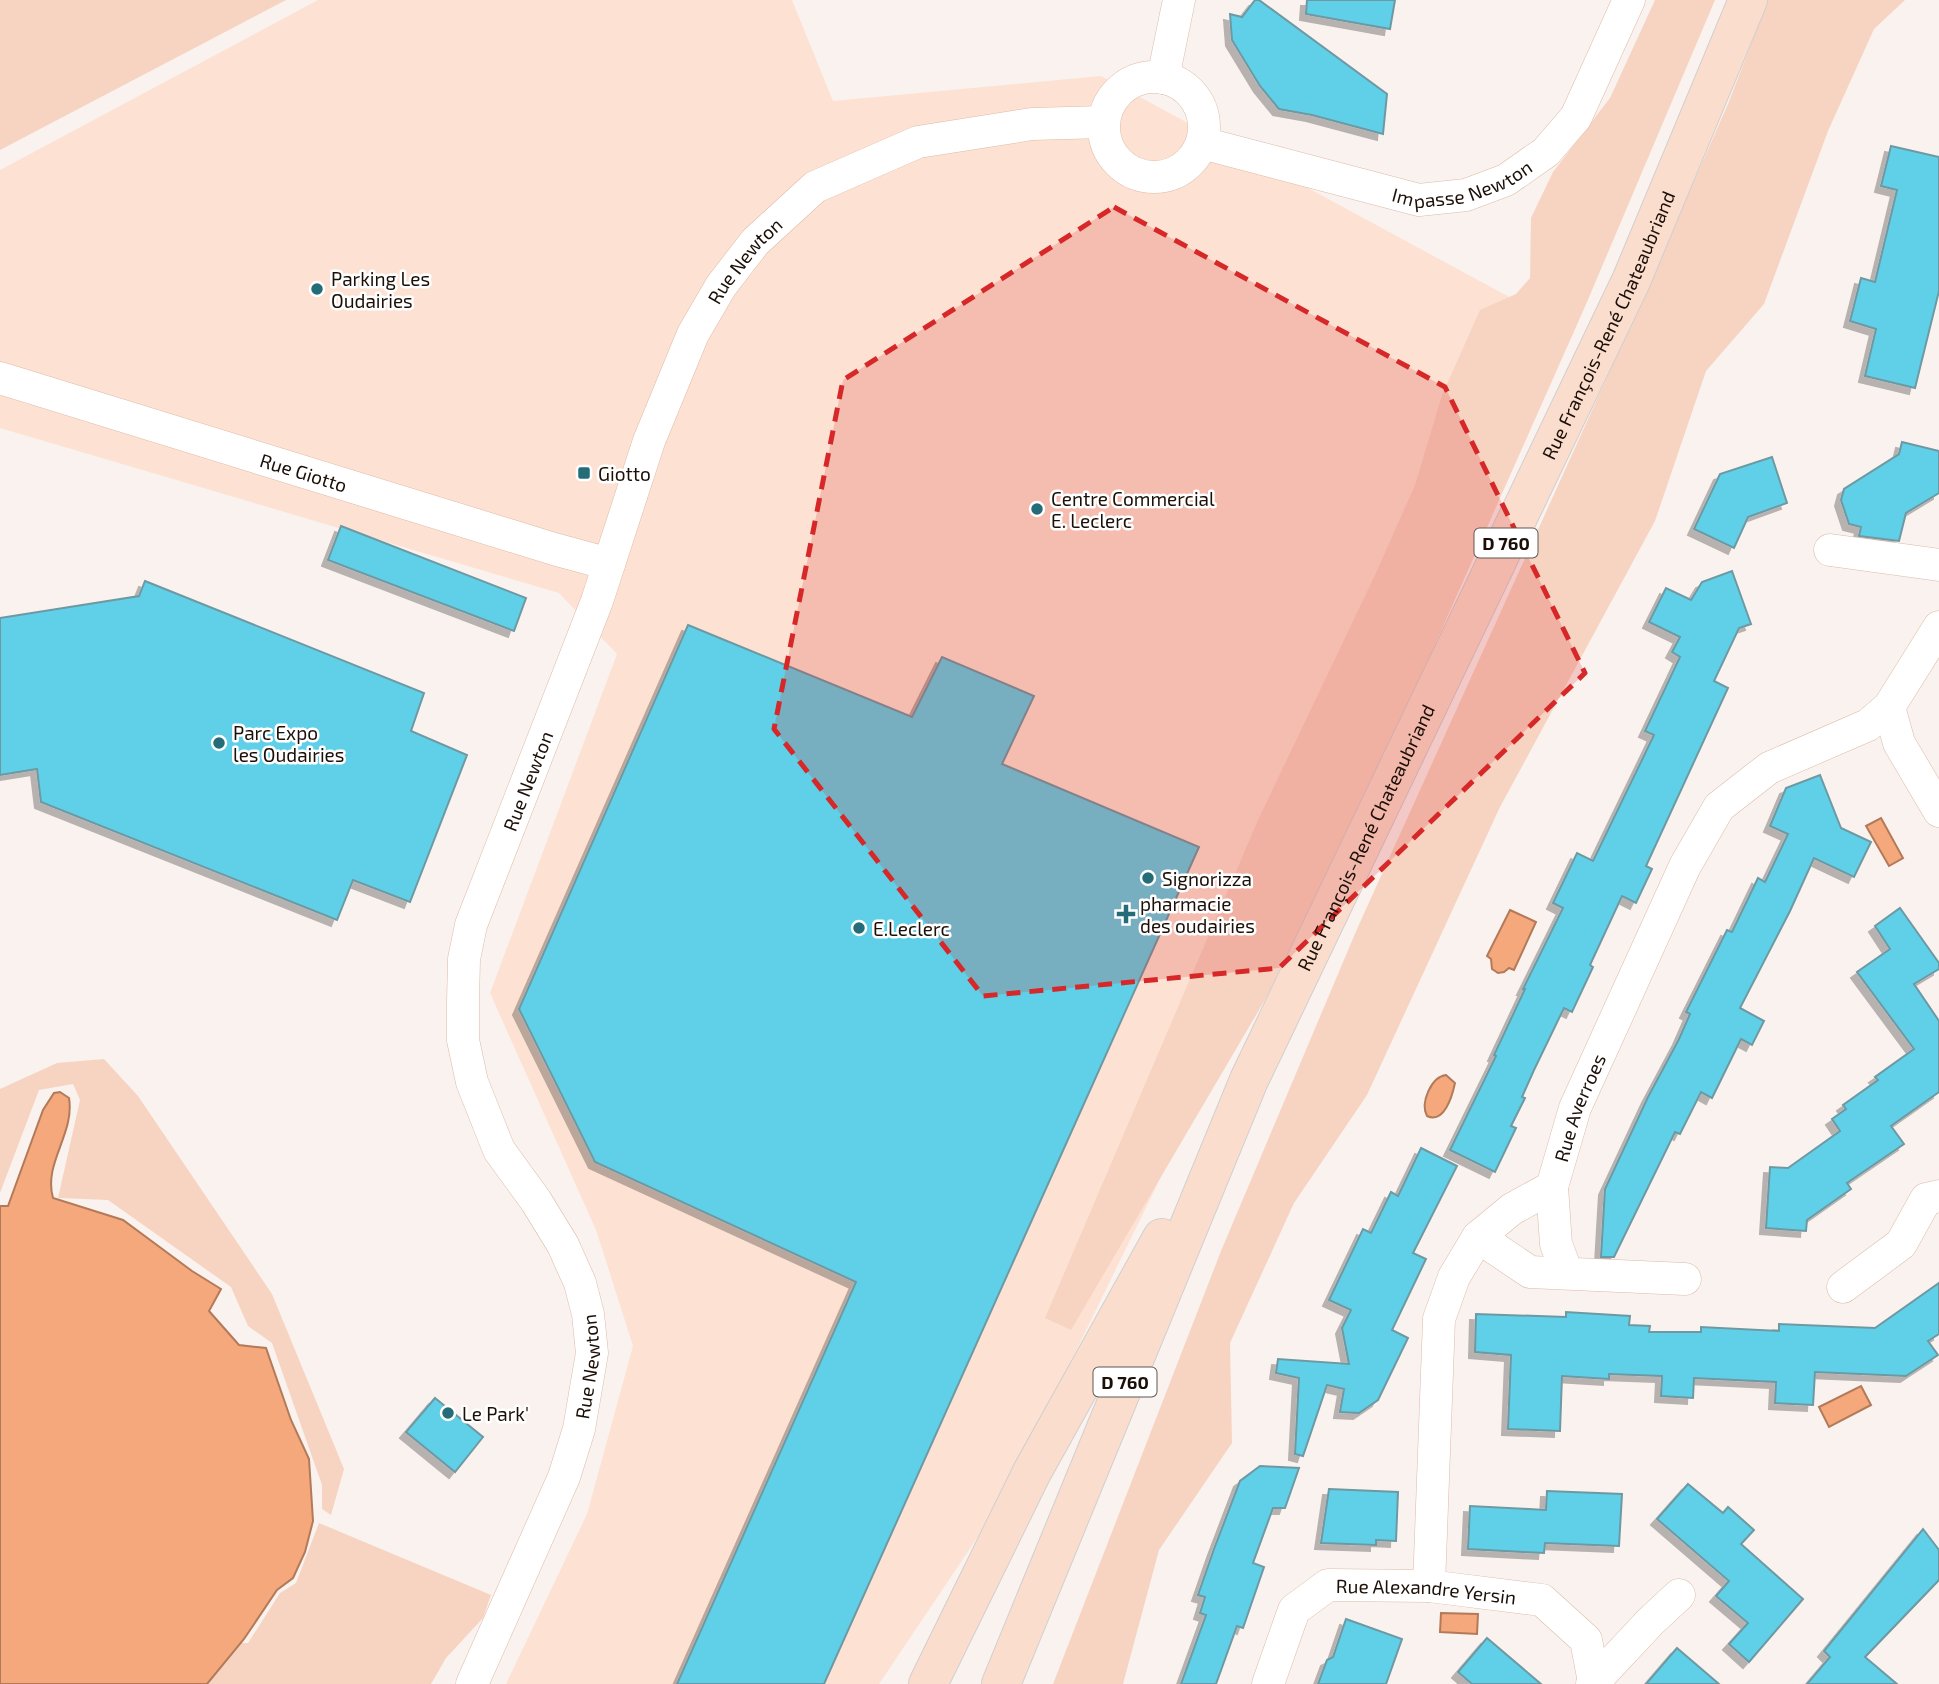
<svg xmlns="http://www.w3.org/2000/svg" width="1939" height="1684" viewBox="0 0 1939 1684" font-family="'Exo 2',sans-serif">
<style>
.built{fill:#fde2d3}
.green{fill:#f7d4c1}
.water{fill:#f4a87c;stroke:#b37a59;stroke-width:2}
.building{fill:#5fd0e7;stroke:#6e99a3;stroke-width:2;filter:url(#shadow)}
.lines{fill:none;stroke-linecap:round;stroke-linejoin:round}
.street-casing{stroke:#debaa6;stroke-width:33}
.primary-casing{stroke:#d1cfce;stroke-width:40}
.street{stroke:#fff;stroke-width:32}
.primary{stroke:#faddcd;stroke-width:38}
.marked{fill:#d62828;fill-opacity:0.2;stroke:#d62828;stroke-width:5;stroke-dasharray:14 9;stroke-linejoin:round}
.poi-dot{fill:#256c79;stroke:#fff;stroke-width:2.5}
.labels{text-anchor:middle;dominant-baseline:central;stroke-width:5;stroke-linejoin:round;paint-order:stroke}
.shield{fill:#fff;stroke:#5f5752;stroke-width:2}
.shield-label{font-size:18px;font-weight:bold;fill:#1b0f08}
.street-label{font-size:19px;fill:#1b0f08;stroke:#fff}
.poi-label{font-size:19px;fill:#1b0f08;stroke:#fff;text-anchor:start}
</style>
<defs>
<filter id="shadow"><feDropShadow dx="-6" dy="6" stdDeviation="0" flood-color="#0004"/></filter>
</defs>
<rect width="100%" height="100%" fill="#f9f2ee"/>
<!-- built -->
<polygon class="built" points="318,0 792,0 833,101 1101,76 1574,332 1004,1498 879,1684 506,1684 587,1514 633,1346 596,1230 490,993 617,654 559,593 0,428 0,170"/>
<!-- green -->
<g class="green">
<polygon points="0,0 286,0 0,150"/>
<polygon points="1655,0 1715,0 1587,302 1414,692 1269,993 1071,1330 1045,1318 1258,820 1375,575 1415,485 1442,395 1480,310 1516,294 1530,278 1531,218 1553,172 1610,98"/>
<polygon points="1768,0 1905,0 1874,29 1828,131 1764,304 1706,371 1655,521 1500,807 1367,1095 1294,1203 1230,1343 1232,1443 1159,1550 1123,1684 1053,1684 1221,1251 1357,929 1628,331 1728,104"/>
<polygon points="104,1059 138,1096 272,1294 344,1469 331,1515 322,1509 322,1485 272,1343 248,1326 231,1287 108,1200 58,1198 80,1100 73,1084 39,1090 0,1193 0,1089 57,1063"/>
<polygon points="319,1523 491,1595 483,1618 446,1658 431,1684 207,1684 237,1643 248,1643 280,1593 296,1583"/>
</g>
<!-- water -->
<g class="water">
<polygon points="1881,818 1903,858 1889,866 1866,826"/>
<polygon points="1510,910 1536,922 1514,970 1509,968 1504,972 1498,973 1492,969 1491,959 1487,956"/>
<path d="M1446,1075L1455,1083C1452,1097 1444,1124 1427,1116C1420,1103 1431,1077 1446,1075Z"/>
<path d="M60,1092L69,1098C75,1134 43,1163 53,1198L123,1220L192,1271L221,1289L209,1311L239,1345L266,1348L291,1420L309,1459L313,1521L305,1552L293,1578L277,1590L244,1639L207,1684H0V1206H8L43,1110L54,1093Z"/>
<polygon points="1861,1386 1871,1405 1829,1427 1819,1407"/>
<polygon points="1441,1613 1478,1614 1477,1634 1440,1632"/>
</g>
<!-- building -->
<g class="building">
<polygon points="1255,0 1259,0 1387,94 1383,134 1312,115 1279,109 1260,86 1232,40 1230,14 1242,17"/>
<polygon points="1307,0 1395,0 1390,29 1306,14"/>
<polygon points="1891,146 1939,157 1939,291 1915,388 1865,376 1876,329 1850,321 1861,278 1875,282 1897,190 1881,186"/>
<polygon points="1902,442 1939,451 1939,493 1906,513 1899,541 1859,536 1861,527 1849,524 1841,500 1844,489 1899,454"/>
<polygon points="1772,457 1787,503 1748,517 1734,548 1694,529 1720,474"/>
<polygon points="341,526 526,598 514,631 328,560"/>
<polygon points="1732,571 1751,624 1739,628 1714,681 1728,688 1646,866 1652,869 1636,903 1622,896 1590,965 1593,967 1572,1012 1564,1008 1534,1070 1522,1097 1525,1098 1511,1126 1516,1128 1495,1172 1450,1150 1496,1056 1494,1055 1525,989 1523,989 1563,908 1553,903 1577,853 1593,861 1654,735 1645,731 1680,657 1672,652 1680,637 1649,622 1666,588 1691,600 1702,582"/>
<polygon points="145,581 424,693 411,731 467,755 410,902 353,880 337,920 41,802 37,769 0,775 0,618 139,596"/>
<polygon points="688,625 912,717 942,657 1034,696 1002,764 1199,847 824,1684 677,1684 856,1282 595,1162 519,1009"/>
<polygon points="1820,775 1841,828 1871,842 1854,877 1814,858 1790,911 1740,1008 1764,1021 1752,1045 1741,1039 1712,1098 1701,1092 1680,1134 1675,1132 1614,1257 1601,1257 1605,1189 1648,1097 1679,1039 1690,1014 1686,1012 1727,930 1732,932 1758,878 1765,882 1788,834 1770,826 1786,788"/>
<polygon points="1900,908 1939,963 1939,969 1914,984 1939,1021 1939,1092 1891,1126 1904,1144 1847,1183 1851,1189 1807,1220 1806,1231 1766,1228 1770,1167 1788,1168 1840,1131 1832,1119 1846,1109 1843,1105 1878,1080 1875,1077 1914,1049 1857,972 1890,949 1875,926"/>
<polygon points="1421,1148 1457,1166 1413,1253 1426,1259 1392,1330 1408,1338 1378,1400 1359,1413 1340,1412 1344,1389 1327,1385 1303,1456 1295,1454 1299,1378 1276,1373 1278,1359 1349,1364 1342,1328 1351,1310 1329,1300 1363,1229 1371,1233 1391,1192 1398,1196"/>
<polygon points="1939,1283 1939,1334 1928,1341 1938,1355 1906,1376 1815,1372 1813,1405 1775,1403 1776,1382 1694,1378 1693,1398 1661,1396 1662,1376 1609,1374 1609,1379 1562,1376 1560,1431 1508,1429 1511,1355 1475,1352 1476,1314 1566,1317 1566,1312 1630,1316 1629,1325 1650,1326 1649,1332 1701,1332 1701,1327 1779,1331 1779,1324 1875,1328"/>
<polygon points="435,1398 483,1437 455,1472 406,1432"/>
<polygon points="1260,1466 1299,1468 1285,1508 1273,1508 1253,1563 1264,1567 1243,1628 1237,1626 1216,1684 1181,1684 1206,1615 1200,1613 1205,1597 1198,1595 1214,1549 1240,1481"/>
<polygon points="1688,1484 1723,1513 1728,1507 1754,1530 1741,1544 1803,1599 1749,1662 1729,1644 1748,1623 1716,1596 1729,1581 1657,1519"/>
<polygon points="1329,1489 1398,1492 1396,1541 1376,1540 1376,1545 1321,1543"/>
<polygon points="1547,1491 1622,1494 1619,1546 1545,1543 1544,1553 1468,1549 1470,1506 1546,1510"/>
<polygon points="1923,1529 1939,1550 1939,1580 1865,1657 1897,1684 1807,1684 1830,1657 1824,1651"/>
<polygon points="1346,1619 1402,1639 1386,1684 1318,1684 1327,1660 1333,1657"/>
<polygon points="1487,1638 1541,1684 1472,1684 1458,1672"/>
<polygon points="1677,1648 1719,1684 1646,1684"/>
</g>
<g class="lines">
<defs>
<g id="street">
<circle cx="1154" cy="127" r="50"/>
<polyline points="1163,78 1179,0"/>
<path id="s1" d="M1202,143L1419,200L1466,195L1506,180L1546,152L1576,117L1629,0"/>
<path id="s2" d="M0,378L554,549L609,564"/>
<polyline points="1830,550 1939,565"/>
<polyline points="1889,707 1899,743 1939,811"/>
<polyline points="1552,1187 1556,1244 1567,1273"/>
<polyline points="1478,1237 1530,1272 1685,1279"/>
<polyline points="1843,1287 1901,1244 1926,1199 1939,1196"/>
<path id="s3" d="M1429,1586L1439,1319L1454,1277L1478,1237L1512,1209L1552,1187L1575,1108L1685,866L1719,807L1769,768L1868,725L1889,707L1939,627"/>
<path id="s4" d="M472,1684L564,1477L579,1429L592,1353L588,1314L580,1283L563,1245L536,1201L499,1150L472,1082L463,1040V1002L464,959L471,925L597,601L649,441L693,334L721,286L755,242L815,187L918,142L1032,124L1104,122"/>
<path id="s5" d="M1268,1684L1294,1610L1328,1585L1429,1586L1542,1600L1586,1640L1594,1682"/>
<polyline points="1592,1684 1650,1622 1679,1595"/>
</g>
<g id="primary">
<polyline points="928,1684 1032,1472 1162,1238"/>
<path id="s6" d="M1001,1684L1249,1080L1631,281L1748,0"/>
</g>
</defs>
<!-- street casing -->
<use href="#street" class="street-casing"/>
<!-- primary casing -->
<use href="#primary" class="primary-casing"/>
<!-- street -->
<use href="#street" class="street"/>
<!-- primary -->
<use href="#primary" class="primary"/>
</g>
<!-- marked area -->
<path class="marked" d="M1114,207L1445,387L1585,673L1279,968L983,996L774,729L843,380Z"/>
<!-- markers -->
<g class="poi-dot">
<circle cx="317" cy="289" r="7"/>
<rect x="577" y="466" width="14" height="14" rx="3.5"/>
<circle cx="1037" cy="509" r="7"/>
<circle cx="219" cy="743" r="7"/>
<circle cx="1148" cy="878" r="7"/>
<path d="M1122.5 903.5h7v7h7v7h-7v7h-7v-7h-7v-7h7z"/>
<circle cx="859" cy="928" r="7"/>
<circle cx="448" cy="1413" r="7"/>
</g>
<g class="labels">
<!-- shield labels -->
<g class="shield">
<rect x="1474.5" y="528.5" width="63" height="29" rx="5"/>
<rect x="1093.5" y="1367.5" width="63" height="29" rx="5"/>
</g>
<g class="shield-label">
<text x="1506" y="543">D 760</text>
<text x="1125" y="1382">D 760</text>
</g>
<!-- street labels -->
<g class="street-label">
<text stroke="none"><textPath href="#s1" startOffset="270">Impasse Newton</textPath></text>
<text stroke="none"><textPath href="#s4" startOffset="1535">Rue Newton</textPath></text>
<text stroke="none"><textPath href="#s6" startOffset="1489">Rue François-René Chateaubriand</textPath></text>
<text stroke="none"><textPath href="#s2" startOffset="318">Rue Giotto</textPath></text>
<text stroke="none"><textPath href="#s4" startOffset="968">Rue Newton</textPath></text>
<text stroke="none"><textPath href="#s6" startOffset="922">Rue François-René Chateaubriand</textPath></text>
<text stroke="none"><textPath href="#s3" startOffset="532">Rue Averroes</textPath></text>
<text stroke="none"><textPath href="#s4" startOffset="340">Rue Newton</textPath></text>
<text stroke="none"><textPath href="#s5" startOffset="219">Rue Alexandre Yersin</textPath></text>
</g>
<!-- poi labels -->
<g class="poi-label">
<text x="331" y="278">Parking Les<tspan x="331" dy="22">Oudairies</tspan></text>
<text x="598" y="473">Giotto</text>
<text x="1051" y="498">Centre Commercial<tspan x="1051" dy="22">E. Leclerc</tspan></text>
<text x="233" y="732">Parc Expo<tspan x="233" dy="22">les Oudairies</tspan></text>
<text x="1162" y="878">Signorizza</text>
<text x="1140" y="903">pharmacie<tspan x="1140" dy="22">des oudairies</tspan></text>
<text x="873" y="928">E.Leclerc</text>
<text x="462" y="1413">Le Park'</text>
</g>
</g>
</svg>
